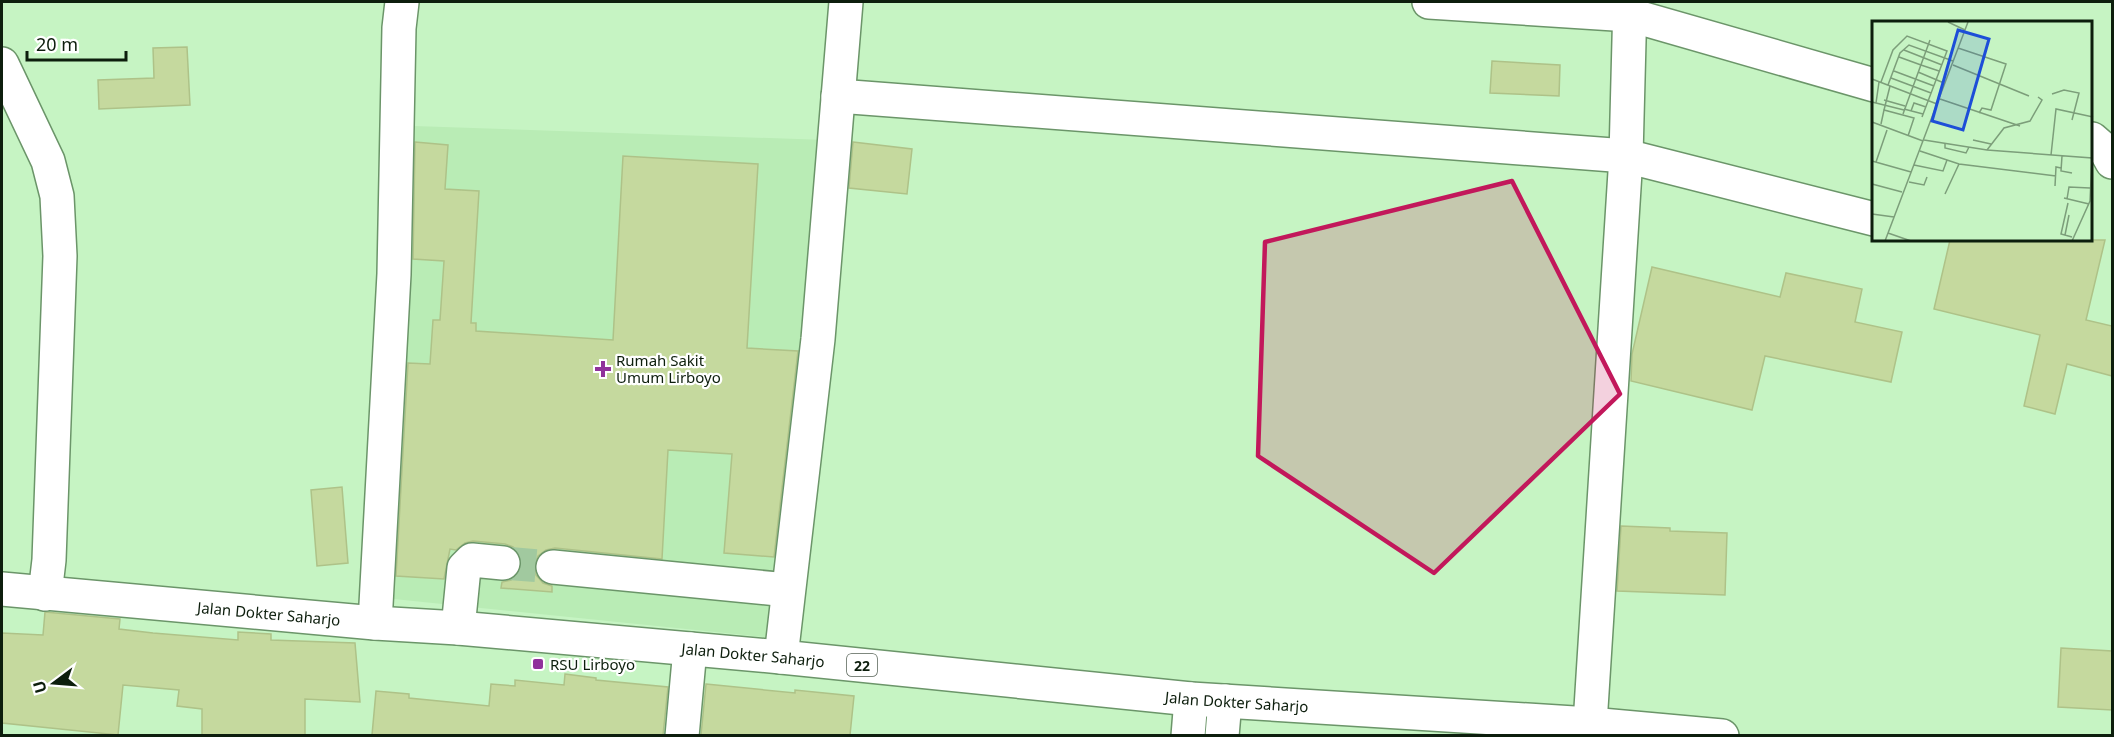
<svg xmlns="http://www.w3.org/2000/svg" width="2114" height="737" viewBox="0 0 2114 737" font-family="'Noto Sans',sans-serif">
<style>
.built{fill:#b9ecb5}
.building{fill:#c5d99e;stroke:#aec288;stroke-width:1.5}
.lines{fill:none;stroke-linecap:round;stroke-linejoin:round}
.minor-tunnel{stroke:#a1c99f;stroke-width:33;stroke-dasharray:33 16;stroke-linecap:butt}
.minor-casing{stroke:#6b9569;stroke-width:36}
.highway-casing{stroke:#6b9569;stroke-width:36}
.minor{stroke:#fff;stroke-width:33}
.highway{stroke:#fff;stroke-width:33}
.marked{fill:#c2185b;fill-opacity:0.2;stroke:#c2185b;stroke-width:4.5;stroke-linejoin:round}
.poi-dot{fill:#90329b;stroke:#fff;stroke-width:2}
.labels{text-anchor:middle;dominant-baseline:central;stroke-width:4.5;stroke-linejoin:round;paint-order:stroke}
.shield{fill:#fff;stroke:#566256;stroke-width:1.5}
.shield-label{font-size:14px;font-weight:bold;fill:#0d1e0d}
.poi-label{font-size:15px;fill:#0d1e0d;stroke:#fff;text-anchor:start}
.street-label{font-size:15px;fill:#0d1e0d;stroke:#fff}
.inset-road{fill:none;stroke:#7c9e7a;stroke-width:1.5}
.view{fill:#1d4ed8;fill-opacity:0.15;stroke:#1d4ed8;stroke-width:3}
.inset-edge{fill:none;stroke:#0d1e0d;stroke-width:3}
</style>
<rect width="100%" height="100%" fill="#c6f4c3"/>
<!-- built -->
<polygon class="built" points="414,126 826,140 774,638 394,599"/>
<!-- building -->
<g class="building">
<polygon points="187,47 190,105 99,109 98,80 154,78 153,48"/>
<polygon points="1492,61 1560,65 1559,96 1490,93"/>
<polygon points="415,142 448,145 445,189 479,191 471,323 476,323 476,331 613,340 623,156 758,164 747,348 798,351 774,557 724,553 732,454 668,450 662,559 555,548 546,550 538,556 534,566 536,575 543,583 552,586 552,592 501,588 502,582 511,580 519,573 522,564 520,555 513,547 505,544 473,541 465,543 456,550 450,549 444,579 396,576 408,363 430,364 433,320 440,320 444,261 413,259"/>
<polygon points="853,142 912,149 907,194 849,188"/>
<polygon points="1950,240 2105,240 2086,320 2112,326 2112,376 2067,364 2055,414 2024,406 2040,335 1934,309"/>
<polygon points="1652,267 1780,297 1786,273 1862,289 1855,322 1902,332 1891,382 1765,356 1752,410 1631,381 1632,354"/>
<polygon points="342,487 348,563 317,566 311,490"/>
<polygon points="1621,526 1670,528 1670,531 1727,533 1725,595 1617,591"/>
<polygon points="45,612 120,619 119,629 153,633 238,640 238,632 271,634 271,640 355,643 360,702 305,699 305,735 202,735 202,709 177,706 179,690 123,685 118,735 2,723 2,633 43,635"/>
<polygon points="2061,648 2112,651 2112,710 2058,707"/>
<polygon points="565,674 596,678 596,680 668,687 663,735 372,735 376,691 409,694 409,698 489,706 491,684 515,686 515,680 564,685"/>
<polygon points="706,684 795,693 795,690 854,696 850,735 701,735"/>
</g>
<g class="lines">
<!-- minor-tunnel -->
<polyline class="minor-tunnel" points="503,563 553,567"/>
<defs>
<g id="minor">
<polyline points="1429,2 1630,15 1874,85"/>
<polyline points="2,64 48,161 57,196 60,256 49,560 45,594"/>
<polyline points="838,96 1626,156 1874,219"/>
<polyline points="2092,139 2106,151 2112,162"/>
<polyline points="553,567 788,590"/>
<polyline points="375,623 394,274 399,28 402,2"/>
<polyline points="458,628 464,568 472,560 503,563"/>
<polyline points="781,657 818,339 846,2"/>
<polyline points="1590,724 1626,156 1630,2"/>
<polyline points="682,736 690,649"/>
<polyline points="1188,736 1191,699"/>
<polyline points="1222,736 1225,701"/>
</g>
<g id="highway">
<path id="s1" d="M2,589L375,623L458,628L781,657L1191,699L1590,724L1722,736"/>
</g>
</defs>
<!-- minor casing -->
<use href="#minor" class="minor-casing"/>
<!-- highway casing -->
<use href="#highway" class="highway-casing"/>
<!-- minor -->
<use href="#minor" class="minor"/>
<!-- highway -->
<use href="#highway" class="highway"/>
</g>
<!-- marked area -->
<path class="marked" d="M1512,181L1620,394L1434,573L1258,456L1265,242Z"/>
<!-- markers -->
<g class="poi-dot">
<path d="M600 360h6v6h6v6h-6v6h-6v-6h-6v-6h6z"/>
<rect x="532" y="658" width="12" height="12" rx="3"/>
</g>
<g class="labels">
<!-- shield labels -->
<rect class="shield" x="847" y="654" width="30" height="22" rx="4.5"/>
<g class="shield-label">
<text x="862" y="665">22</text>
</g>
<!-- poi labels -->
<g class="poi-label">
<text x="616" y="360">Rumah Sakit<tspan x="616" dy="17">Umum Lirboyo</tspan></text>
<text x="550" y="664">RSU Lirboyo</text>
</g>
<!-- street labels -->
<g class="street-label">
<text stroke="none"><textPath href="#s1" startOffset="268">Jalan Dokter Saharjo</textPath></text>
<text stroke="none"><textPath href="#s1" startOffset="754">Jalan Dokter Saharjo</textPath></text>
<text stroke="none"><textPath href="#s1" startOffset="1240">Jalan Dokter Saharjo</textPath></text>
</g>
</g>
<!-- overview -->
<g transform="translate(1872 21)">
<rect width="220" height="220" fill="#c6f4c3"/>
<path class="inset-road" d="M76,1L93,9M86,27L134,43L119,89L110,87L107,92M32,29L70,44M27,36L49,44M49,44L67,50M81,44L157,75M22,50L62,65M46,51L72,62M19,57L59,72M0,58L65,83M9,61L21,29L35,15L75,30L50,96M16,64L28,32L37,24L81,40M180,73L192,69L207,72L200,99M68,78L148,105M12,79L33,85M0,81L32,89M4,82L7,61M32,88L51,93M12,89L18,65M39,90L42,82L54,86M31,93L58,19M0,101L51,120M9,103L12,89L42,97L36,115M52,119L115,129L220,137L218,180L200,220M101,119L119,123M73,123V127L94,132L97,126M115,129L132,107L158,100L170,79L166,76M48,130L87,143L184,155M179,134L184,88L221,96M190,135L189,150L200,152M0,140L39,151M4,141L15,109M42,144L71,150L75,139M37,161L52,164L55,156M0,163L30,171M183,165L184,146L189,147M73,173L87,143M192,177L217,183M195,178L197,166L218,167M196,182L189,213L200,216M0,193L22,196M16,212L39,220M193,214L197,194M13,220L96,1"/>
<path class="view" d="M86,9L117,18L91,109L60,100Z"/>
<rect width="220" height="220" class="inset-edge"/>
</g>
<!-- border -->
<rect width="2114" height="737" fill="none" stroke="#0d1e0d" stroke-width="6"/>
<!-- north arrow -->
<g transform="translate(54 683) rotate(254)" stroke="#ffffff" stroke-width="4.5" paint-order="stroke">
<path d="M0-4.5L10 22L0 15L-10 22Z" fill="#0d1e0d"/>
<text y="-9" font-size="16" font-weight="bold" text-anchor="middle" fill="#0d1e0d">U</text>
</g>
<!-- scale -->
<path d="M27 51v9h99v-9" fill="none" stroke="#0d1e0d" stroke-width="3"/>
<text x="36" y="51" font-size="18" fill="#0d1e0d" stroke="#ffffff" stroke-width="4.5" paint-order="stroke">20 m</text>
</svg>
